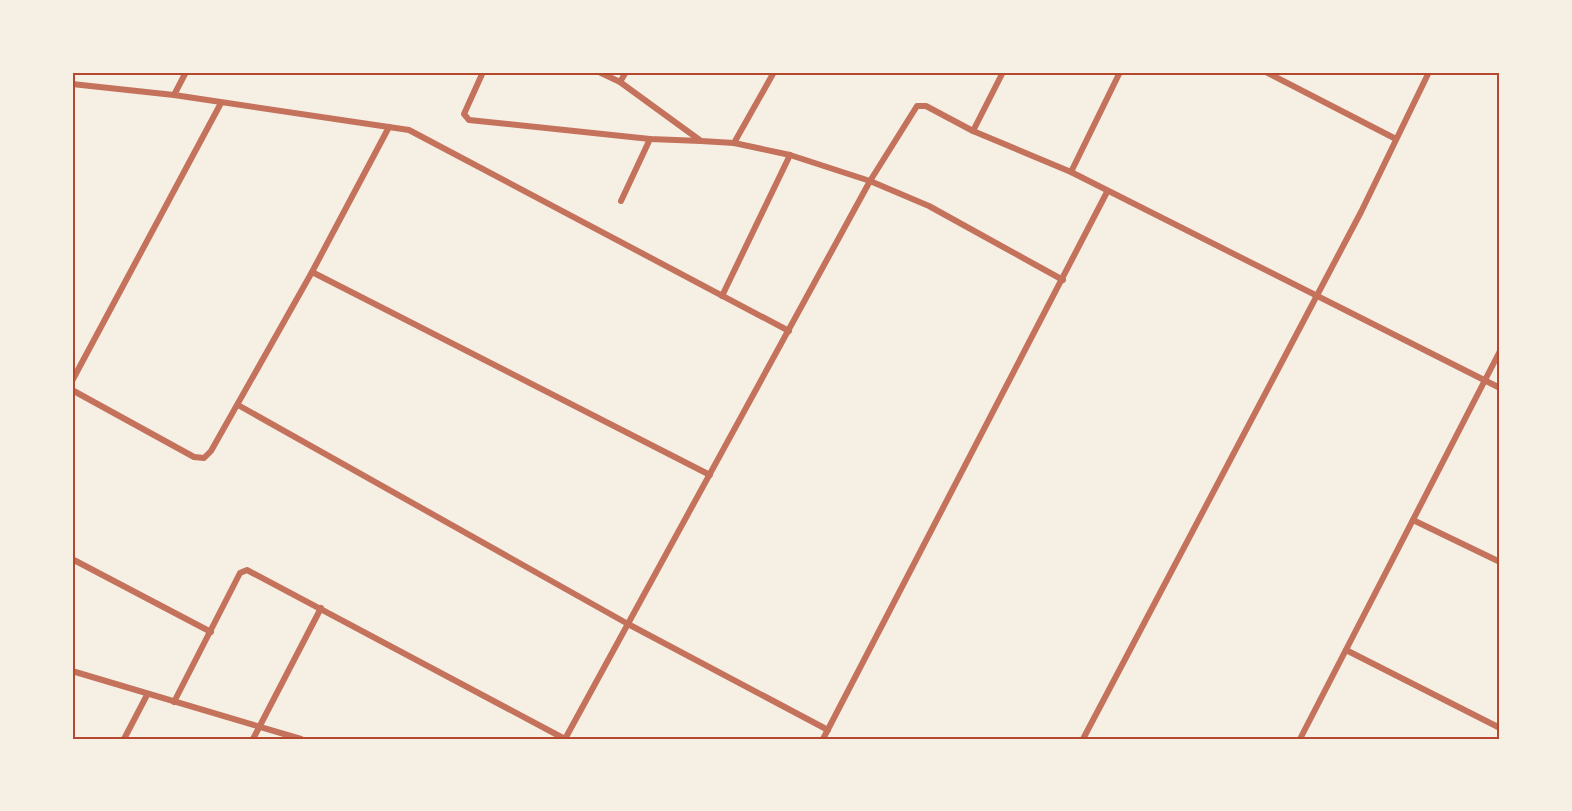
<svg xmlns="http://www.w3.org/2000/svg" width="1572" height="811" viewBox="0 0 1572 811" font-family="'Nunito Sans',sans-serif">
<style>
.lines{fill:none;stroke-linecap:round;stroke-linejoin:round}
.minor{stroke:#c5725c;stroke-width:6}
.neatline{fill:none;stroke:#b5482f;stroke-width:2}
</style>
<rect width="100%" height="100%" fill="#f6efe4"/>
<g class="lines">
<!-- minor -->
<g class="minor">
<polyline points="483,72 464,114 469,120 650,139 701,141"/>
<polyline points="599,72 620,82 701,141 734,143 790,155 870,181 929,206 1063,280"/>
<polyline points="1266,72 1396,139"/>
<polyline points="620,82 626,72"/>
<polyline points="72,84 174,95 409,130 789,331"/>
<polyline points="174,95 186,72"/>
<polyline points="973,131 1003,72"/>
<polyline points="734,143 774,72"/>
<polyline points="1071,172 1120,72"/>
<polyline points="621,201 650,139"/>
<polyline points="312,272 389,127"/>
<polyline points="722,296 790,155"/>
<polyline points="72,381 221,103"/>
<polyline points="72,390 194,457 204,458 211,451 312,272 710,475"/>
<polyline points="238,405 628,624 828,730"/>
<polyline points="1413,520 1500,562"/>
<polyline points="72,559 211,632"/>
<polyline points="1346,650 1500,728"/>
<polyline points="72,671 301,739"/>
<polyline points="174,702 240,573 247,570 565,739"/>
<polyline points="124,739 147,695"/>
<polyline points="253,739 321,608"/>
<polyline points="565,739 870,181 917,106 926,106 973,131 1071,172 1500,388"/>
<polyline points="823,739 1107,192"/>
<polyline points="1083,739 1361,212 1429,72"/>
<polyline points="1300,739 1500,351"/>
</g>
</g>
<!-- border -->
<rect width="1572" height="811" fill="none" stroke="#f6efe4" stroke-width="147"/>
<rect x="74" y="74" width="1424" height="664" class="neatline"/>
</svg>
